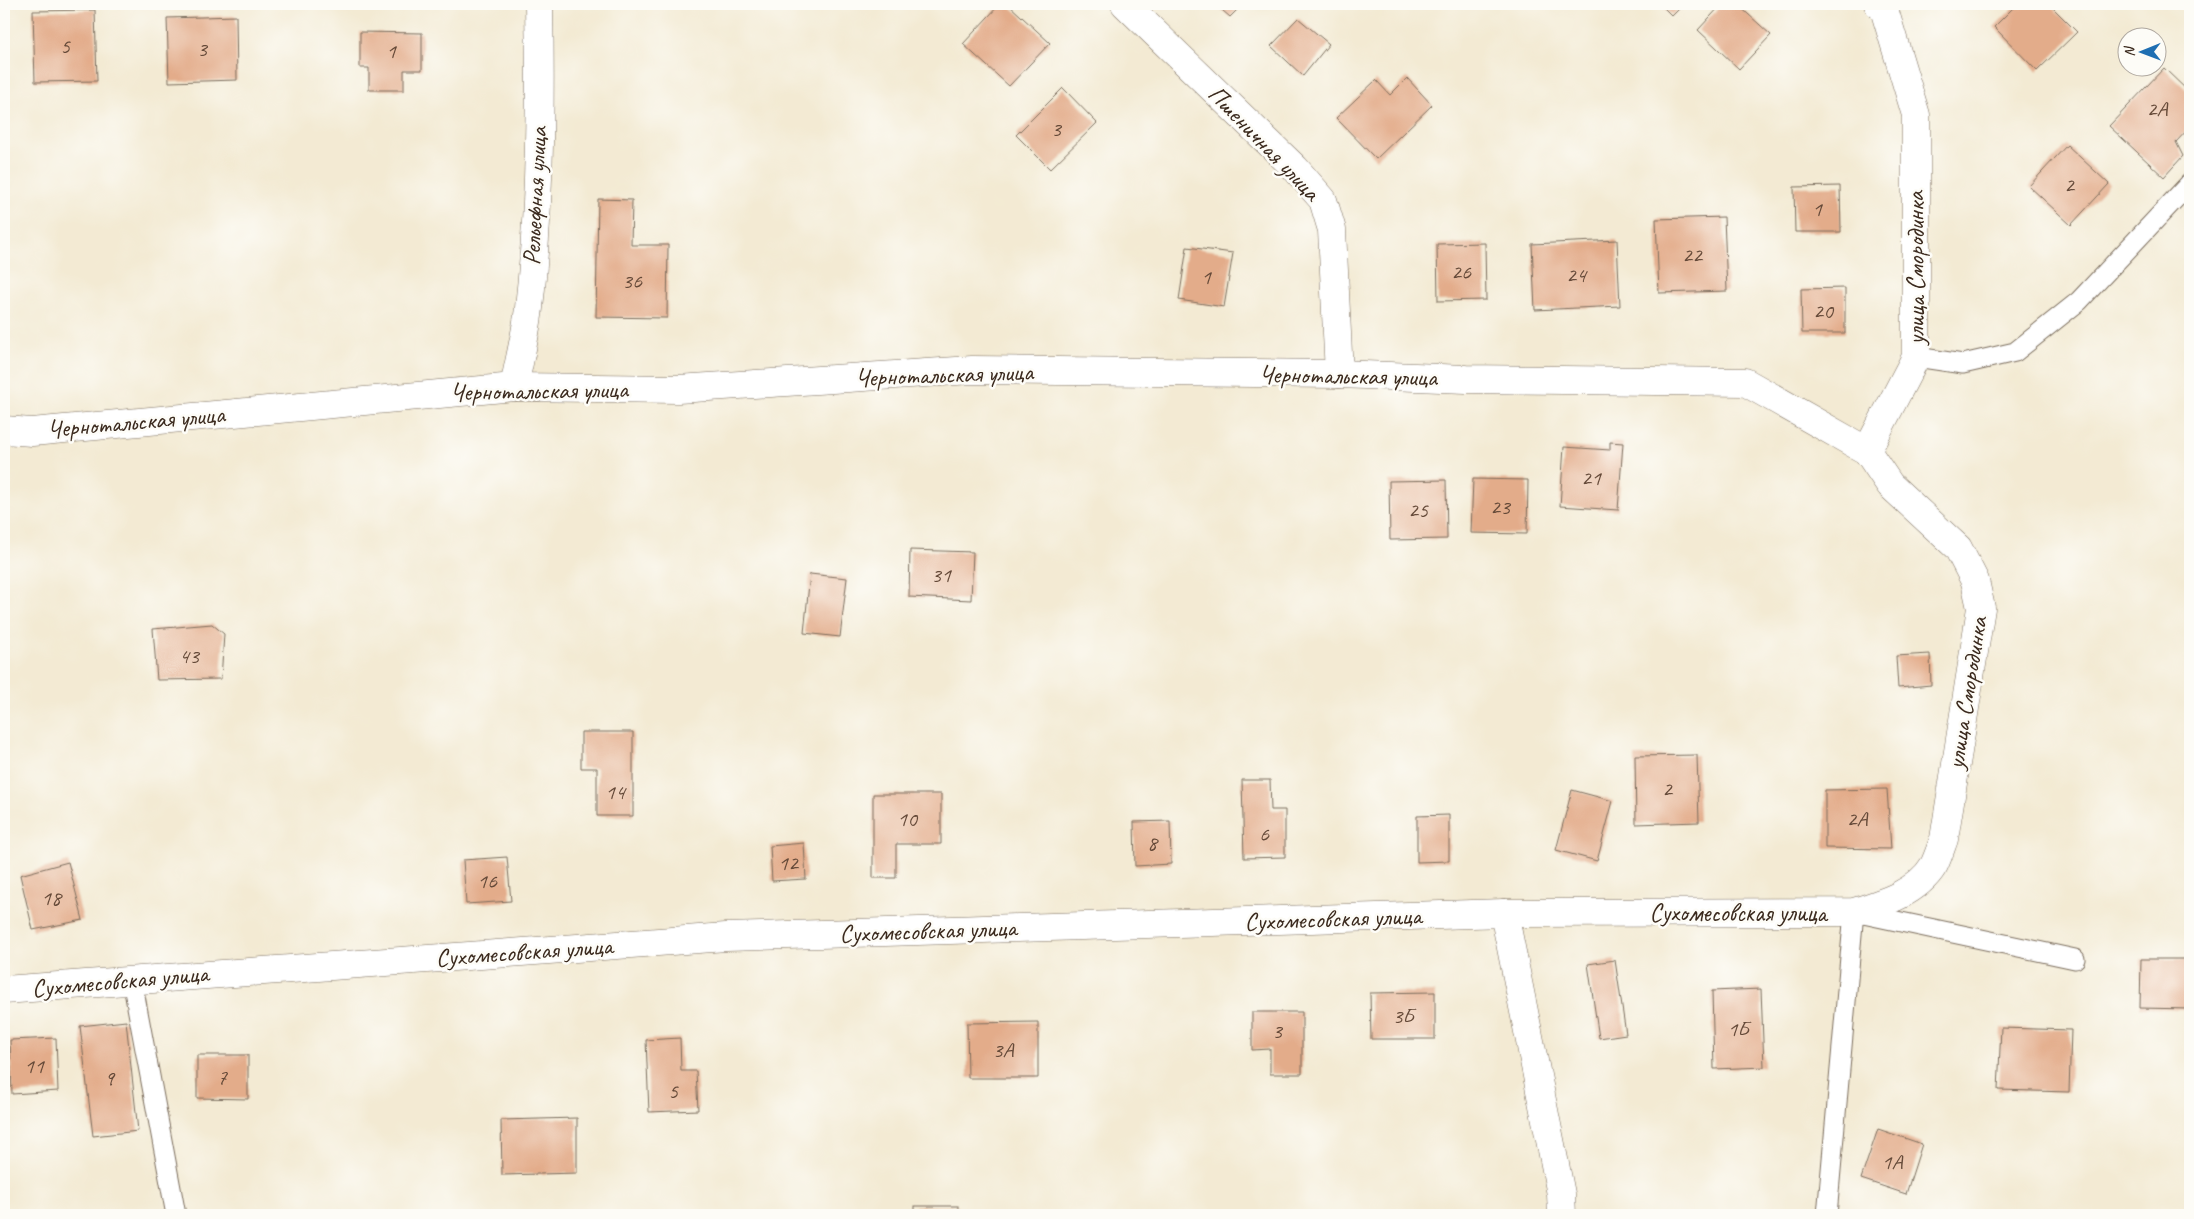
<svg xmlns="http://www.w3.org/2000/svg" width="2194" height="1219" viewBox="0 0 2194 1219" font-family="Caveat,sans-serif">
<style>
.building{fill:#e3ac8a}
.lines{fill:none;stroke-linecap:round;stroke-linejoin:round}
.service-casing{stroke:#7b6d5d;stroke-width:21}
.minor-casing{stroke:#7b6d5d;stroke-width:29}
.service{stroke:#fff;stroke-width:19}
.minor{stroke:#fff;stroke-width:28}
.labels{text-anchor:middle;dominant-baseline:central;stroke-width:5;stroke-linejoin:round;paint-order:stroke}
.number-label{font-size:22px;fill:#654a39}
.street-label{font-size:25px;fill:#3b2a1e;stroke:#fdfcf7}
</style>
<rect width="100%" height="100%" fill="#fdfcf7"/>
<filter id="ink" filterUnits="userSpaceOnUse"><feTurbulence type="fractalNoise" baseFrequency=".02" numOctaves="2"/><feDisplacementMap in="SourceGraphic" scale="10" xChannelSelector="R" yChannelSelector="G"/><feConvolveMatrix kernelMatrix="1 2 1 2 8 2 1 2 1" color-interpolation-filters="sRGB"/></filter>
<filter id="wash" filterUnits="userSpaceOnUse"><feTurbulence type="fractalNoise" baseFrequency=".0096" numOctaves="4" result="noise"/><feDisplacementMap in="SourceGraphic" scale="20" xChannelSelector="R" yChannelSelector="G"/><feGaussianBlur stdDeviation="1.12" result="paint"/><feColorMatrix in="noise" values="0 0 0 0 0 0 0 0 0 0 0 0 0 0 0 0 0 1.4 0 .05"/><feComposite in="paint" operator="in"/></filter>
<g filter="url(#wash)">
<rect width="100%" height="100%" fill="#f3ead3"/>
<g id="blocks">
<!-- building -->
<g class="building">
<polygon points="1000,4 1008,4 1050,43 1009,86 963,44"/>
<polygon points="1215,4 1243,4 1230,17"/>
<polygon points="1660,4 1684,4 1672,16"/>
<polygon points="1722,4 1737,4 1771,35 1739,69 1698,30"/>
<polygon points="2017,4 2049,4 2077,32 2037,71 1994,27"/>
<polygon points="95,10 97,81 35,82 33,11"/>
<polygon points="236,16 237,80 169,82 167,18"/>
<polygon points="1298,18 1329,44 1303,76 1271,46"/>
<polygon points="360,32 422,33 422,70 404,70 404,90 369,90 369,68 360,68"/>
<polygon points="2164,68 2190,93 2190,127 2176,142 2183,156 2164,177 2109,126"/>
<polygon points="1407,78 1432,105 1376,159 1336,118 1376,80 1390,95"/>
<polygon points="1063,88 1097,123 1050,169 1016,135"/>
<polygon points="2067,145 2109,184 2071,225 2029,186"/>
<polygon points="1840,186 1841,232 1795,232 1794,187"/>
<polygon points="598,199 632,200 631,245 668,245 667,318 596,317"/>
<polygon points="1724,217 1727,291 1659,293 1656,219"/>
<polygon points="1617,240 1620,306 1535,310 1532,244"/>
<polygon points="1485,243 1486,300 1438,301 1437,244"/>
<polygon points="1187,247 1233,253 1224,307 1179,300"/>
<polygon points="1845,288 1845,333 1802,333 1801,289"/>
<polygon points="1610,442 1623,443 1618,510 1560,506 1564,447 1610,450"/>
<polygon points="1473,479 1528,480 1527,534 1471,533"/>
<polygon points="1446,480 1447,539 1390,540 1389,481"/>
<polygon points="910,550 973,552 971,600 909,597"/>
<polygon points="810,574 847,578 840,637 804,633"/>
<polygon points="212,624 224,634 221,679 157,680 153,629"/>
<polygon points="1930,654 1931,685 1898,688 1896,656"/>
<polygon points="581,732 633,732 633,816 597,816 597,768 581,768"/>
<polygon points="1697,755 1699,822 1636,824 1635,756"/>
<polygon points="1242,780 1270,780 1271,810 1285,810 1285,857 1244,858"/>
<polygon points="1887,789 1891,849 1825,848 1825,790"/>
<polygon points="1572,790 1613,801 1597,861 1556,850"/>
<polygon points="873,794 941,794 941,844 896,844 896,878 873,878"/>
<polygon points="1449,815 1449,861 1417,862 1417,816"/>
<polygon points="1170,821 1171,864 1135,866 1134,822"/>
<polygon points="804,843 806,879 772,881 770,846"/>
<polygon points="507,857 511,901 466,904 463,860"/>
<polygon points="68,862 83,920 33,930 20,875"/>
<polygon points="2141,959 2190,959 2190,1009 2140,1008"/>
<polygon points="1615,960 1626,1034 1599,1038 1588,964"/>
<polygon points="1761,989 1764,1067 1714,1069 1712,991"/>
<polygon points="1435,992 1435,1039 1371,1039 1370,993"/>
<polygon points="1252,1012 1302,1012 1302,1074 1270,1074 1270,1049 1252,1050"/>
<polygon points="126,1021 138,1131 93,1136 80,1026"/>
<polygon points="1038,1022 1038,1078 968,1078 967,1023"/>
<polygon points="2001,1028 2071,1030 2069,1092 1998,1090"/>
<polygon points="56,1038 58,1091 12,1094 10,1040"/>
<polygon points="680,1038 681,1071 696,1071 698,1110 649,1112 646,1040"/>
<polygon points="197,1055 248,1055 248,1099 197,1098"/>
<polygon points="577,1118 577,1173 502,1175 501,1120"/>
<polygon points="1878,1129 1922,1144 1906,1194 1861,1179"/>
<rect x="915" y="1206" width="43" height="9"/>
</g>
</g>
</g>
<g filter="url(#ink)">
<use href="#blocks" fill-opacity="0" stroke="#7b6d5d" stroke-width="1"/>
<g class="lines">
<defs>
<g id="service">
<polyline points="1916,357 1963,364 2015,352 2079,301 2190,183"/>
<polyline points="132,980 176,1215"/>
<polyline points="1827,1215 1854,912 2075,959"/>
</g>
<g id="minor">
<polyline points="1125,4 1295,168 1323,200 1332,230 1339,374"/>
<path d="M514,387C519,361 526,334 529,308C540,208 541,105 539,4"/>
<polyline points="4,430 32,432 514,387 678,389 972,370 1339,374 1466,379 1745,382 1867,451"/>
<polyline points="1504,913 1561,1194 1562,1215"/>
<path d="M4,990L726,937L1504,913L1854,912C1883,903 1917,893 1934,865C1938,857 1941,847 1944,839L1981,608L1975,581L1958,548L1890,485L1867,451L1916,357V115L1884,9L1878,4"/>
</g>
</defs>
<!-- service casing -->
<use href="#service" class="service-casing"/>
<!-- minor casing -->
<use href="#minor" class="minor-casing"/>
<!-- service -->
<use href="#service" class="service"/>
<!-- minor -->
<use href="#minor" class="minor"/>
</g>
</g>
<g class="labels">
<!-- number labels -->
<g class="number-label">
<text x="65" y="46">5</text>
<text x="202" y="49">3</text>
<text x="391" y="51">1</text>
<text x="2157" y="109">2А</text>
<text x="1056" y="129">3</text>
<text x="2069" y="185">2</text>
<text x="1817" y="209">1</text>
<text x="1692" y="255">22</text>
<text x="1461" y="272">26</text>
<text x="1576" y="275">24</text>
<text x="1206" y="277">1</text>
<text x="632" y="281">36</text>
<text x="1823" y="311">20</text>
<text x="1591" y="478">21</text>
<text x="1500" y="507">23</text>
<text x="1418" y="510">25</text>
<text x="941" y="575">31</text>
<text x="189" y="656">43</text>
<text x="1667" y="789">2</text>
<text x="615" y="792">14</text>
<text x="907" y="819">10</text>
<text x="1857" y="819">2А</text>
<text x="1264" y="834">6</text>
<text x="1152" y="843">8</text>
<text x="788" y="863">12</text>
<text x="487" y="881">16</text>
<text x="51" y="898">18</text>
<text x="1403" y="1016">3Б</text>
<text x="1738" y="1029">1Б</text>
<text x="1277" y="1031">3</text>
<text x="1003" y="1050">3А</text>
<text x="34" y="1066">11</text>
<text x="222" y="1077">7</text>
<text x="109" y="1078">9</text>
<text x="673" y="1091">5</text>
<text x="1892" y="1162">1А</text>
</g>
<!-- street labels -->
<g class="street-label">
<text transform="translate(1264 143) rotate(46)">Пшеничная улица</text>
<text transform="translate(535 196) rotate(-87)">Рельефная улица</text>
<text transform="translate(1916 268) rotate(-90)">улица Смородинка</text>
<text transform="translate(944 375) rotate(-2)">Чернотальская улица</text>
<text transform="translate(1348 376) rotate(1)">Чернотальская улица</text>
<text transform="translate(539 391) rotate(-1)">Чернотальская улица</text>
<text transform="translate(136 422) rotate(-5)">Чернотальская улица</text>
<text transform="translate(1967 693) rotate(-81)">улица Смородинка</text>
<text x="1738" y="913">Сухомесовская улица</text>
<text transform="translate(1333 919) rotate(-2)">Сухомесовская улица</text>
<text transform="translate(928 931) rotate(-2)">Сухомесовская улица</text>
<text transform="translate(524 952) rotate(-4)">Сухомесовская улица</text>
<text transform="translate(120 981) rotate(-5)">Сухомесовская улица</text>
</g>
</g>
<!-- margin -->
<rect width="2194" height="1219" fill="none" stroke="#fdfcf7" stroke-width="20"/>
<!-- north arrow -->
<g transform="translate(2142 52) rotate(269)"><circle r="24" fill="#fdfcf7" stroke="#afa8a0"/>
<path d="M0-4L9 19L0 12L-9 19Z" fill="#1f6fb2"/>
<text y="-8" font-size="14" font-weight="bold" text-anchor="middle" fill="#3b2a1e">N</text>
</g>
</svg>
